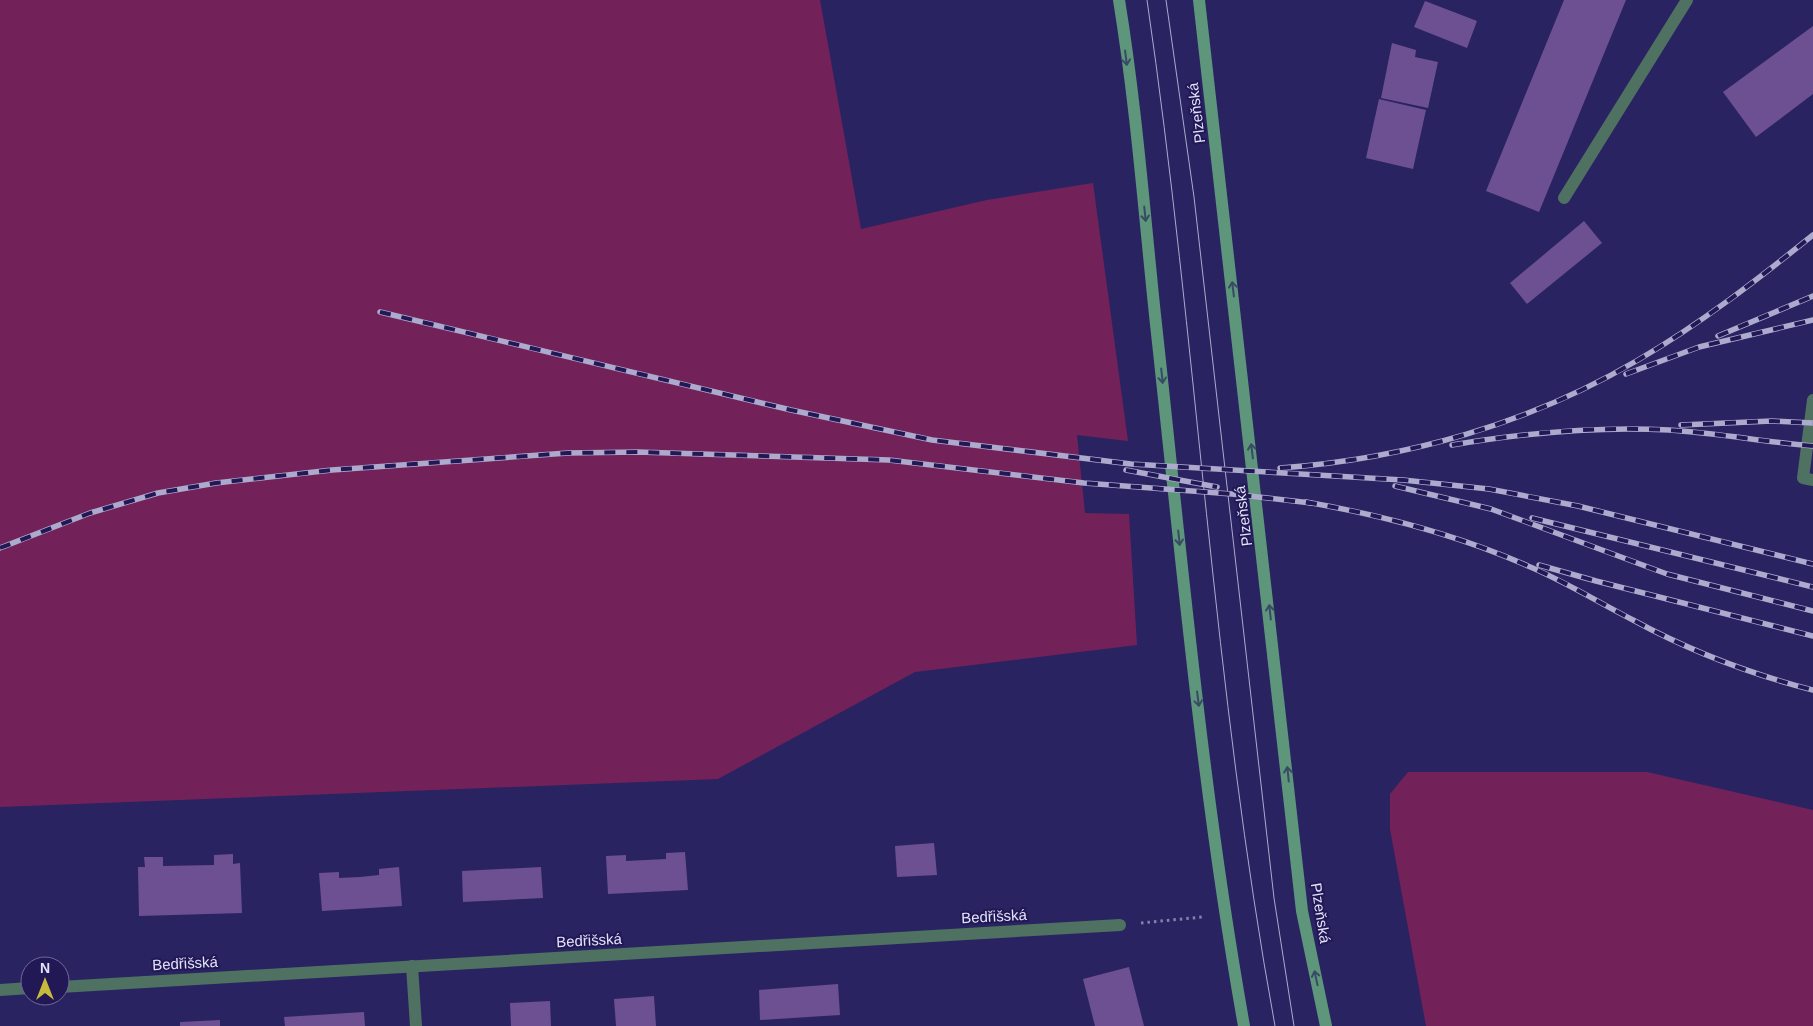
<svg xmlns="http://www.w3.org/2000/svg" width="1813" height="1026" viewBox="0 0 1813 1026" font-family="Arial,sans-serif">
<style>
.green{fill:#732259}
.building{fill:#6d5091}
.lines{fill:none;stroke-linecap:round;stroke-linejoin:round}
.path{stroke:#8481ac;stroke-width:3;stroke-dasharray:2.5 4;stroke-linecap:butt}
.lane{stroke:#4f7161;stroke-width:12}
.street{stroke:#4f7161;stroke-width:12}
.secondary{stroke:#5e967c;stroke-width:12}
.tram{stroke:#acaacd;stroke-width:1}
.rail-casing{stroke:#acaacd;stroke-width:5.5}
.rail{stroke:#211855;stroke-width:4;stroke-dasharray:11;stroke-linecap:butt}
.oneway{stroke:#394a65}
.labels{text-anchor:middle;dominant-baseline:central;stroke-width:4;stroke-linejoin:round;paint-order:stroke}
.street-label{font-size:15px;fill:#e2e3fa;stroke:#211855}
</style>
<rect width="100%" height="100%" fill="#2a2361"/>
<!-- green -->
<g class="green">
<polygon points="0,0 820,0 861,229 987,200 1093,183 1128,441 1077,435 1085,513 1129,514 1137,645 915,672 718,779 0,807"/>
<polygon points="1408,772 1647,772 1813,810 1813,1026 1426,1026 1390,829 1390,794"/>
</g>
<!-- building -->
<g class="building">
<polygon points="1564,0 1626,0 1539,212 1486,191"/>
<polygon points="1425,1 1477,21 1467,48 1414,27"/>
<polygon points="1813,26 1813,94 1756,137 1723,92"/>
<polygon points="1392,43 1416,50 1415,57 1438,62 1428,108 1381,98"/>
<polygon points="1379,99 1426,110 1413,169 1366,158"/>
<polygon points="1584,221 1602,243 1527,304 1510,283"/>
<polygon points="934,843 937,875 897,877 895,846"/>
<polygon points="685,852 688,890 608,894 606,856 626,855 626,861 666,859 666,853"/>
<polygon points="233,854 233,864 240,863 242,913 139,916 138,867 145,867 144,857 163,857 163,866 214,865 214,855"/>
<polygon points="399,867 402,906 322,911 319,873 339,872 339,878 360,877 379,875 379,869"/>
<polygon points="541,867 543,898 463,902 462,871"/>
<polygon points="1129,967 1144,1026 1095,1026 1083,979"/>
<polygon points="838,984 840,1015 760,1020 759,990"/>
<polygon points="654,996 656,1026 616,1026 614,999"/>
<polygon points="550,1001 551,1026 511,1026 510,1003"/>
<polygon points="364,1012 365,1026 285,1026 284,1017"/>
<polygon points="220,1020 220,1026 180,1026 180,1022"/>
</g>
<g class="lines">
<!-- path -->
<polyline class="path" points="1141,923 1202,917"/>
<!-- lane -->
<g class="lane">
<polyline points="1564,198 1687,0"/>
<polyline points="1813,400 1803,478 1813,480"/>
</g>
<!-- street -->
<g class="street">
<polyline points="412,966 416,1026"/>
<polyline points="60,987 1120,925"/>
<polyline points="0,990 30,988"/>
</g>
<!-- secondary -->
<g class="secondary">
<path d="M1119,0C1136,104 1144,210 1155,315C1181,552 1202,791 1244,1026"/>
<polyline points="1199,0 1302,911 1326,1026"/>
</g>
<!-- tram -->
<g class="tram">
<path d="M1147,0C1197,341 1213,687 1275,1026"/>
<polyline points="1166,0 1194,197 1274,898 1294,1026"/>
</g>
<defs>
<g id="rail">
<polyline points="380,312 791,410 932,440 1131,464 1403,480 1489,489 1578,506 1813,564"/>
<polyline points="1718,336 1813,296"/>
<polyline points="1626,374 1699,347 1813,320"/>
<polyline points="1681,425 1772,421 1813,423"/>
<path d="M1452,445C1524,433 1596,426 1669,430C1717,433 1765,442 1813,446"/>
<path d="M1280,468C1405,459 1529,424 1638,360C1700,324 1757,280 1813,235"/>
<polyline points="1126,470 1217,487"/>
<polyline points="1395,486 1491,509 1667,574 1813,611"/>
<path d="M1306,502C1381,515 1458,535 1528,566C1564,581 1598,602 1633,620C1690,651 1750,674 1813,690"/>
<polyline points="1532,518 1813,587"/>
<polyline points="0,548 90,513 158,493 216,483 332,470 568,453 638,452 889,460 1084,483 1232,494 1311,503"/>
<polyline points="1539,565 1596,581 1813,636"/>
</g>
</defs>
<!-- rail casing -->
<use href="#rail" class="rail-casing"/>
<!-- rail -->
<use href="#rail" class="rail"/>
</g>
<!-- one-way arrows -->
<defs><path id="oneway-shaft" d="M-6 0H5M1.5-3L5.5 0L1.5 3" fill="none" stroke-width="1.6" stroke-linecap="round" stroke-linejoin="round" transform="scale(1.25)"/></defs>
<g class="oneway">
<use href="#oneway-shaft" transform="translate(1126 58) rotate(83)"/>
<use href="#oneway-shaft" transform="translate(1145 214) rotate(84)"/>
<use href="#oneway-shaft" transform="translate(1233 289) rotate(-97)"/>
<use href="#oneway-shaft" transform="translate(1162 376) rotate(84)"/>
<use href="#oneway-shaft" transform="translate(1252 451) rotate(-97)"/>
<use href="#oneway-shaft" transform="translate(1179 538) rotate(84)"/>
<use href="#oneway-shaft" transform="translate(1270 612) rotate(-96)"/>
<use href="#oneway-shaft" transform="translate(1198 699) rotate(83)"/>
<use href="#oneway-shaft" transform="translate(1288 774) rotate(-96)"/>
<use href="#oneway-shaft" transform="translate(1316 978) rotate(-102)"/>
</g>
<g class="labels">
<!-- street labels -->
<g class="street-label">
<text transform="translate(1196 113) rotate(-97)">Plzeňská</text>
<text transform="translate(1243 516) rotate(-97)">Plzeňská</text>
<text transform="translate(1321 913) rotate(81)">Plzeňská</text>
<text transform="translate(994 916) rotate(-3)">Bedřišská</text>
<text transform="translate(589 940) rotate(-3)">Bedřišská</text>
<text transform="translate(185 963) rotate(-3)">Bedřišská</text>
</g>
</g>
<!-- north arrow -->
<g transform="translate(45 981)"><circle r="24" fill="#211855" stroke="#6e6997"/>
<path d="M0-4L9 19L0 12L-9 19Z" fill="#c8bb3b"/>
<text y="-8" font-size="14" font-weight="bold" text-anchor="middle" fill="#e2e3fa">N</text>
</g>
</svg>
